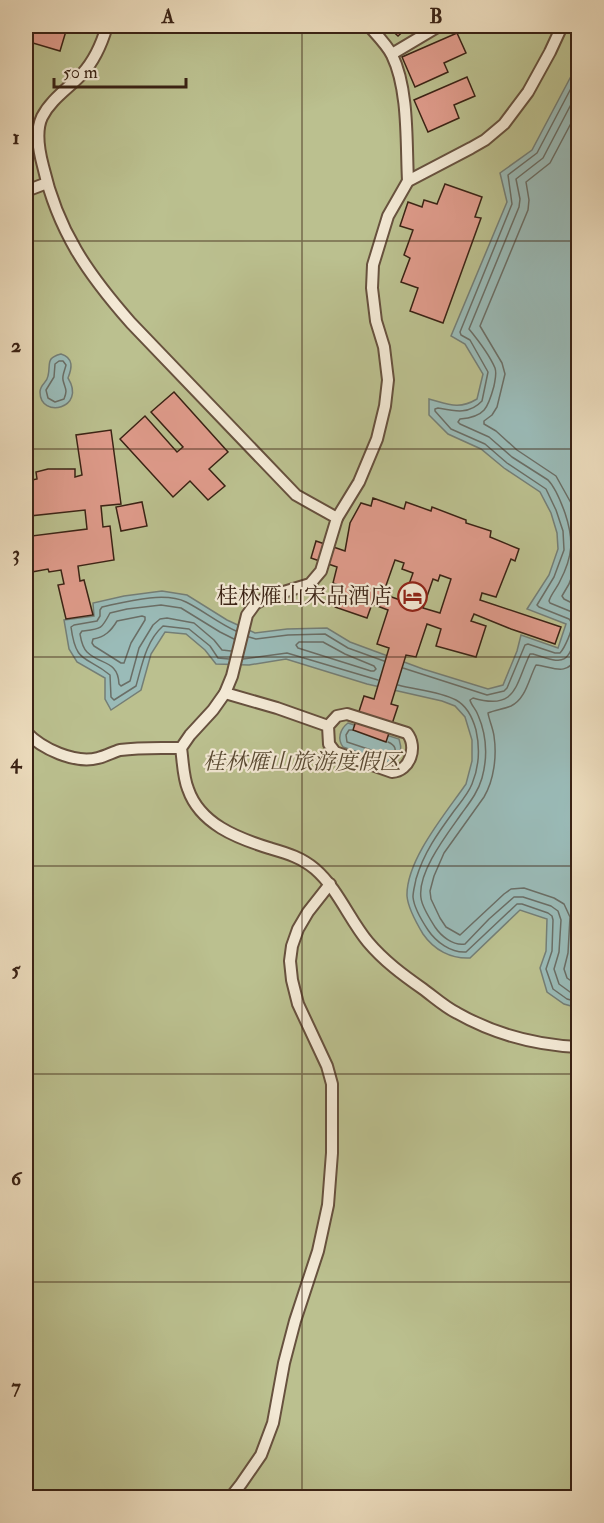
<svg xmlns="http://www.w3.org/2000/svg" width="604" height="1523" viewBox="0 0 604 1523" font-family="'IM FELL Double Pica','Noto Serif SC',serif">
<style>
.green{fill:#bbc08f;stroke:#7a7152;stroke-width:1.5}
.water{fill:#9abbb8;stroke:#747e76;stroke-width:1.5}
.lines{fill:none;stroke-linecap:round;stroke-linejoin:round}
.shore{stroke:#6a6e66;stroke-width:1.5}
.building{fill:#df9b8b;stroke:#3a2214;stroke-width:1.5;fill-rule:evenodd}
.service-casing{stroke:#67513e;stroke-width:14}
.service{stroke:#f3e9d5;stroke-width:10}
.grid{fill:none;stroke:#3a2214;stroke-width:1.5;stroke-opacity:0.55}
.labels{text-anchor:middle;dominant-baseline:central;stroke-width:4.5;stroke-linejoin:round;paint-order:stroke}
.poi-label{font-size:22px;fill:#3a2214;stroke:#f3e9d5;text-anchor:end}
.park-label{font-size:22px;font-style:italic;fill:#5a4a33;stroke:#f3e9d5}
.neatline{fill:none;stroke:#3a2214;stroke-width:2}
.grid-label{font-size:20px;text-anchor:middle;font-weight:bold;fill:#3a2214}
</style>
<rect width="100%" height="100%" fill="#edddbe"/>
<filter id="stains"><feTurbulence type="fractalNoise" baseFrequency=".00333" numOctaves="4"/><feColorMatrix values="0 0 0 0 .2 0 0 0 0 .09 0 0 0 0 .02 0 0 0 .5 -.17"/></filter>
<radialGradient id="worn" r=".72"><stop offset=".6" stop-color="#630" stop-opacity="0"/><stop offset="1" stop-color="#630" stop-opacity=".3"/></radialGradient>
<!-- green -->
<rect class="green" x="26" y="26" width="552" height="1471"/>
<!-- water -->
<g class="water">
<path d="M578,63V1008L564,1004L547,992L540,968L546,951L547,919L520,910L470,958C451,959 434,950 423,934C417,924 408,909 407,896C406,860 446,813 466,784L472,761V740L465,717L455,706L442,701L367,684L286,659L249,665L216,664L205,650L186,634L165,632L151,654L141,690L111,710L105,699V678L77,662L69,649L64,620L94,616L93,603L124,596L162,591L187,595L227,620L255,633L287,629L327,628L350,642L423,669L488,689L503,685L517,651L521,635L558,648L566,624L527,609L549,575L558,549L557,533L551,513L540,492L504,468L481,449L448,434L429,415V399C448,404 459,410 477,399L483,374L465,344L451,336L507,202L500,173L532,150Z"/>
<path d="M61,354C74,358 72,368 68,378C87,409 40,419 40,392C40,384 47,383 48,376C51,364 45,358 61,354Z"/>
<path d="M348,723L399,739C402,748 402,755 396,762L389,763L343,747C337,739 340,729 348,723Z"/>
</g>
<g class="lines">
<!-- shore -->
<g class="shore">
<path d="M578,91L543,158L516,179L520,199L519,207L469,329C478,340 489,354 495,368C497,374 495,380 494,386C488,408 485,417 460,419L458,422L460,424L489,437L512,457L548,480C556,488 561,502 565,513C574,540 573,556 560,581C557,588 551,594 549,601L550,603L572,612L578,620"/>
<polyline points="578,110 550,163 526,182 529,200 528,210 480,326 502,363 505,374 497,407 492,415 484,421 484,424 496,431 517,450 556,476 571,503 578,526"/>
<path d="M59,361H63L66,365C65,370 62,375 63,380C65,389 68,389 64,399L55,402L48,398L46,390L54,377L55,364Z"/>
<polyline points="578,559 569,584 562,596 564,599 578,606"/>
<path d="M142,616L145,617V620L131,643L124,663H121L94,646L92,643L93,639C105,637 111,631 117,621Z"/>
<path d="M578,630C567,664 567,665 533,654H530C515,685 517,711 473,698L470,700C471,705 476,709 478,715C487,736 488,756 482,778C478,792 470,802 462,813C448,833 417,872 421,898C422,907 430,919 435,927C441,936 453,946 465,944L489,919L514,897H523L551,906L558,911L561,920L559,952L554,969L559,984L570,992L578,994"/>
<polyline points="249,637 256,639 288,635 325,634 348,648 384,661"/>
<polygon points="299,642 323,642 345,654 374,666 376,669 374,671 371,671 298,648 296,645"/>
<path d="M231,651L222,650L214,640L194,623L167,618L160,619L153,625L139,648L130,681L121,686L119,684C118,660 100,665 87,652C82,647 81,640 80,634L82,631C101,629 101,630 110,613L127,609L161,605L181,608L220,632L234,639"/>
<path d="M578,657C565,677 554,667 536,665C529,678 526,699 511,706C504,709 495,710 488,713C489,720 493,728 494,736C497,756 494,780 484,797L444,853L434,876L430,891L431,899L440,918L446,927L460,935L504,894L511,889L524,888L554,898L564,904L570,917L568,953L564,969L567,978L574,983L578,985"/>
<path d="M229,659L218,658L210,646L189,629L163,626C146,641 142,665 136,686L114,700L111,697L110,675C86,655 76,665 71,627L74,625L97,621L100,616V610L102,607C125,602 164,591 186,602C204,611 218,623 236,631"/>
<polyline points="243,659 287,653 378,680"/>
<path d="M403,668L487,695L504,691L507,688L525,645L528,644L555,653H560C564,649 573,630 572,623C571,622 570,620 569,619L539,607L537,605L554,577L564,550L563,531L556,510L546,489L507,463L485,444L451,429L435,411V409L438,408C454,411 469,415 482,401L488,372L470,340L461,335L460,332L512,204L508,175L537,153L578,75"/>
<path d="M398,685C417,690 439,691 456,700C467,706 473,719 476,730C480,748 479,767 472,784C468,794 460,803 454,811C438,833 424,852 416,879C415,885 413,891 413,897C414,908 422,921 428,930C436,942 451,953 466,952L517,904H522L548,913L552,916L553,920L552,951L546,969L553,989L567,999L578,1002"/>
<path d="M352,730H349L346,735L347,742L392,757C398,750 395,745 388,742"/>
</g>
</g>
<!-- building -->
<g class="building">
<polygon points="26,26 73,26 71,33 66,31 60,51 26,41"/>
<polygon points="387,26 409,26 398,36"/>
<polygon points="457,33 466,53 444,63 448,72 415,87 402,57"/>
<polygon points="467,77 475,96 454,105 459,118 428,132 414,100"/>
<polygon points="445,184 482,197 475,217 481,218 443,323 410,311 418,288 401,282 410,258 404,255 413,230 400,226 408,202 422,207 424,200 437,204"/>
<polygon points="174,392 228,452 209,469 225,486 208,500 190,481 173,497 120,439 145,416 177,452 183,447 151,412"/>
<path d="M111,430L121,504L101,506L103,527L110,526L114,560L78,566L80,581L84,580L93,615L66,619L58,585L64,584L61,570L49,572L48,569L26,573V471L27,481L37,479L36,472L48,469H75V477L82,475L76,435ZM85,510L87,529L32,536L30,516Z"/>
<path d="M373,498L404,509L406,502L431,511L432,507L466,520V523L491,531L490,537L519,549L515,561L511,559L496,597L482,593L480,600L561,627L555,644L511,629L474,614L471,621L486,626L476,657L436,646L441,629L427,624L416,657L406,655L391,704L398,706L386,742L353,730L364,696L374,699L389,648L377,644L388,610L372,604L367,618L335,607L341,586L333,583L337,567L311,558L316,541L345,551L350,523L361,503L371,506ZM395,560L404,563L402,569L413,573L403,601L383,594ZM440,575L451,579L440,613L423,608L433,579L438,581Z"/>
<polygon points="142,502 147,526 121,531 116,507"/>
</g>
<g class="lines">
<defs>
<g id="service">
<path d="M107,26C102,43 95,60 82,74C69,88 51,99 42,117C35,132 39,151 43,166C58,231 87,273 131,323L296,495L337,518L321,571L310,584L267,597L255,604L247,615L232,676L225,693L213,710L190,735L181,748C183,761 183,777 188,789C200,824 237,838 269,848C286,853 301,857 315,869C338,889 349,919 368,942C384,961 403,975 423,989C434,997 445,1007 457,1013C494,1034 536,1045 578,1047"/>
<path d="M369,26C377,35 387,45 392,55C409,90 406,143 408,181"/>
<polyline points="392,54 439,26"/>
<polyline points="26,191 47,183"/>
<polyline points="337,518 359,482 377,439 385,406 388,380 384,347 376,321 372,288 373,265 388,216 408,181 471,148 485,140 504,124 528,92 550,52 562,26"/>
<path d="M225,693L277,708L328,726L329,744L335,752L392,772C410,771 418,747 407,733L347,714L337,716L328,726"/>
<path d="M26,732C42,749 75,764 98,758C106,756 113,752 120,750C141,747 161,748 181,748"/>
<polyline points="230,1498 241,1484 261,1455 273,1423 284,1363 295,1321 318,1251 328,1205 332,1153 332,1084 327,1066 298,1004 292,980 290,961 292,946 298,929 308,912 330,884"/>
</g>
</defs>
<!-- service casing -->
<use href="#service" class="service-casing"/>
<!-- service -->
<use href="#service" class="service"/>
</g>
<!-- grid -->
<path class="grid" d="M302,26V1498M26,241H578M26,449H578M26,657H578M26,866H578M26,1074H578M26,1282H578"/>
<!-- icons -->
<defs>
<symbol id="hotel-ring" viewBox="-11 -11 22 22"><circle r="9.5" fill="#f3e9d5" stroke="#8f2418" stroke-width="1.5"/><path d="M-6-4.5h1.5V1H6V5H4.5V3h-9V5H-6ZM-4 0a1.8 1.8 0 1 1 3.6 0ZM.5 0V-2.5h3Q6-2.5 6 0Z" fill="#8f2418"/></symbol>
</defs>
<g fill-rule="evenodd">
<use href="#hotel-ring" x="396" y="580" width="33" height="33"/>
</g>
<g class="labels">
<!-- poi labels -->
<g class="poi-label">
<text x="392" y="596">桂林雁山宋品酒店</text>
</g>
<!-- park labels -->
<g class="park-label">
<text x="302" y="762">桂林雁山旅游度假区</text>
</g>
</g>
<!-- margin -->
<rect width="604" height="1523" fill="none" stroke="#edddbe" stroke-width="66"/>
<!-- scale -->
<path d="M54 78v9h132v-9" fill="none" stroke="#3a2214" stroke-width="3"/>
<text x="63" y="78" font-size="18" fill="#3a2214" stroke="#f3e9d5" stroke-width="4.5" paint-order="stroke">50 m</text>
<rect x="33" y="33" width="538" height="1457" class="neatline"/>
<g class="grid-label">
<text x="168" y="23">A</text>
<text x="436" y="23">B</text>
<text x="16" y="144">1</text>
<text x="16" y="352">2</text>
<text x="16" y="560">3</text>
<text x="16" y="768">4</text>
<text x="16" y="976">5</text>
<text x="16" y="1185">6</text>
<text x="16" y="1393">7</text>
</g>
<rect width="100%" height="100%" filter="url(#stains)"/>
<rect width="100%" height="100%" fill="url(#worn)"/>
</svg>
